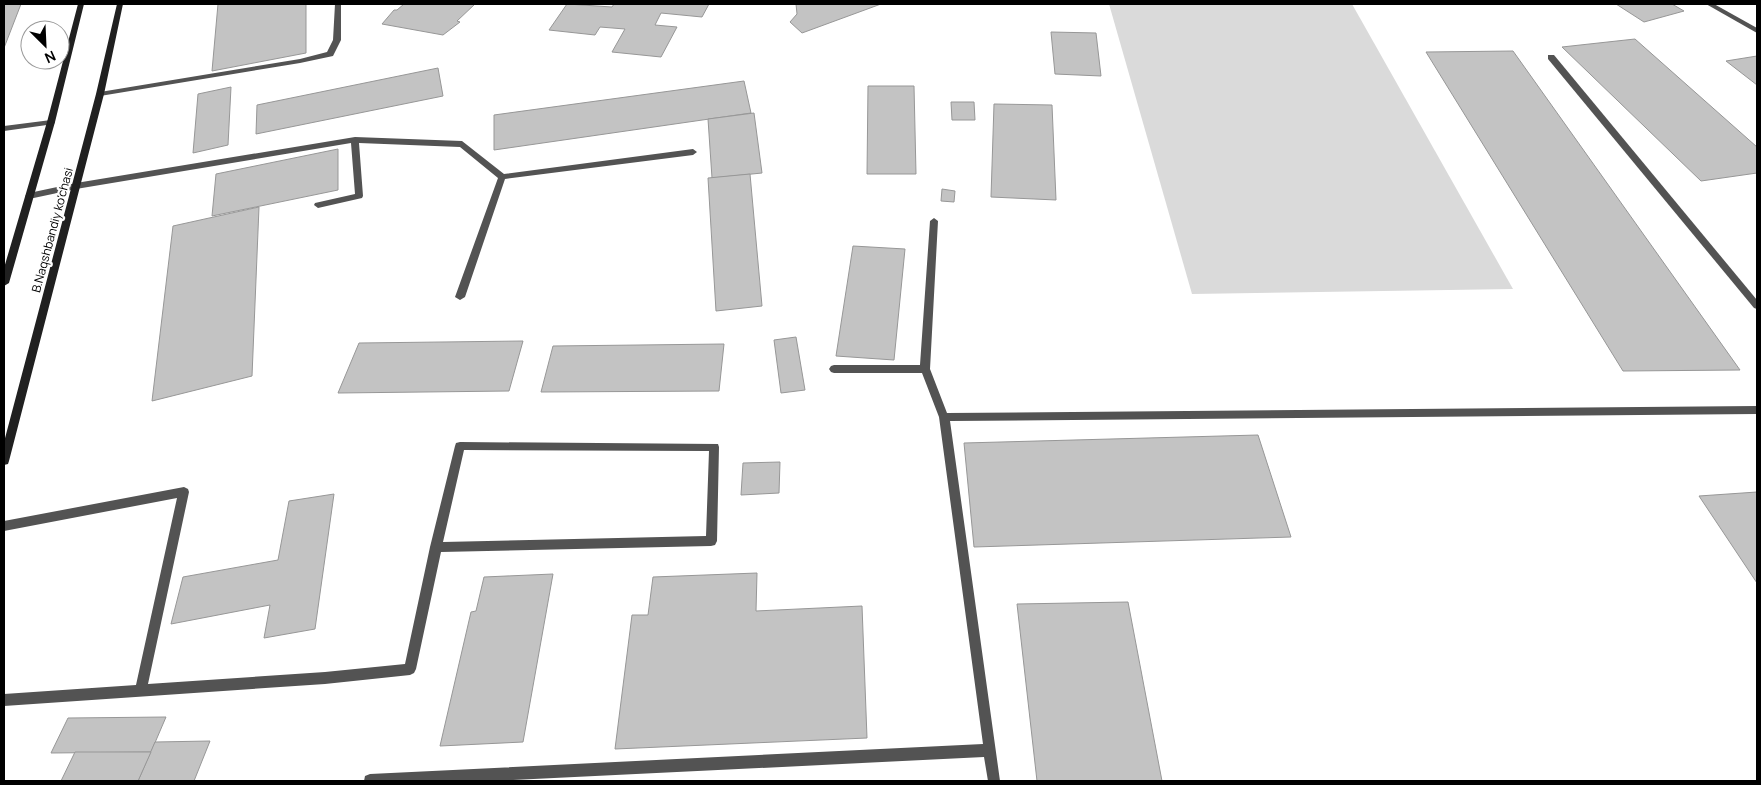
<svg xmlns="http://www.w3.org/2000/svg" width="1761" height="785" viewBox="0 0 1761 785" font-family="Manrope,sans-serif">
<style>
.green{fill:#dadada}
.building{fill:#c3c3c3;stroke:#979797}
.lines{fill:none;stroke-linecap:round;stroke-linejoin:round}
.service{fill:#535353;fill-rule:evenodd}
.minor{fill:#535353;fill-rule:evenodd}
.secondary{fill:#202020;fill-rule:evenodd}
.labels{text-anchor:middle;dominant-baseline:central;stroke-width:4.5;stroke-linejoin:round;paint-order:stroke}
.street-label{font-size:12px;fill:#000;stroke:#fff}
</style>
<rect width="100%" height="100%" fill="#fff"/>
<!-- green -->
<polygon class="green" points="1109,4 1352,4 1513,289 1192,294"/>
<!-- building -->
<g class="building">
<polygon points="4,4 21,4 4,48"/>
<polygon points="218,4 306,4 306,53 212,71"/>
<polygon points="404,4 475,4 457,21 460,22 443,35 382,24 394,10 397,10"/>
<polygon points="567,4 612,7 614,4 709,4 702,17 661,13 655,25 677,27 661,57 612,52 625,29 600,27 595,35 549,30"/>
<polygon points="796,4 881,4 802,33 790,22 797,14"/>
<polygon points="1616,4 1672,4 1684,11 1644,22"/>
<polygon points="1051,32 1096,33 1101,76 1055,74"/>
<polygon points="1635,39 1757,147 1757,173 1701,181 1562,47"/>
<polygon points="1513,51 1740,370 1623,371 1426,52"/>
<polygon points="1757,56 1757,85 1726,61"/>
<polygon points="438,68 443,96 256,134 257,105"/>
<polygon points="744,81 751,113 494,150 494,115"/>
<polygon points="868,86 914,86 916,174 867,174"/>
<polygon points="231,87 228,145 193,153 198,94"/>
<polygon points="951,102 974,102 975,120 952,120"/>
<polygon points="994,104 1052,105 1056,200 991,197"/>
<polygon points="754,113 762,173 712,178 708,119"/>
<polygon points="338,149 338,190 212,216 216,174"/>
<polygon points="750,174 762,306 716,311 708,178"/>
<polygon points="942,189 955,191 954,202 941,201"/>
<polygon points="259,207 252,376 152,401 173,226"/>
<polygon points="853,246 905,249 894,360 836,356"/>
<polygon points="796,337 805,390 781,393 774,340"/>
<polygon points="523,341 509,391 338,393 359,343"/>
<polygon points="724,344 719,391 541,392 553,346"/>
<polygon points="1258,435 1291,537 974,547 964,443"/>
<polygon points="780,462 779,493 741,495 743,463"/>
<polygon points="1757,492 1757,583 1699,496"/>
<polygon points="334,494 315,629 264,638 270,605 171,624 183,577 278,560 289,501"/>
<polygon points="757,573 756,611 862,606 867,738 615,749 632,615 648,615 653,577"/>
<polygon points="553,574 523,742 440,746 471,612 476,611 484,577"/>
<polygon points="1128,602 1162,781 1037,781 1017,604"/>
<polygon points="166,717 151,752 51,753 68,718"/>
<polygon points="210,741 194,781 138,781 155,742"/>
<polygon points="75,752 151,752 138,781 61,781"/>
</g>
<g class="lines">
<!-- service -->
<g class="service">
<polygon points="335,4 341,4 341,40 333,56 300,63 100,96 96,94 100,92 300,59 327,52 333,40"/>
<polygon points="1706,4 1714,4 1757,28 1757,33"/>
<polygon points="1548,55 1554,55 1757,300 1757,309 1754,308 1548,59"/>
<polygon points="355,137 462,141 504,174 693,149 697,152 693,155 505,179 465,297 460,300 455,297 498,178 460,147 359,143 363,196 362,198 318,208 314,205 315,203 355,194 351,143 76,189 29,199 25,196 29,193 76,183"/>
<polygon points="934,218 938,221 930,369 947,413 1757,406 1757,414 950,421 1000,781 988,781 984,757 495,781 364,781 365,776 370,774 983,744 939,417 922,373 834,373 831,372 829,369 831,366 834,365 920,365 930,221"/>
<path d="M460,442L718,444L719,447L717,541L715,545L711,546L441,552L416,669L414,673L410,675L325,684L4,706V694L136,685L177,498L4,531V521L184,487L188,489L189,492L148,684L325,672L405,664L430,547L455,446L456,443ZM464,450L709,451L706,536L443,542Z"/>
</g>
<!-- minor -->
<polygon class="minor" points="51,120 55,122 54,124 4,131 4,126"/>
<!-- secondary -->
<g class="secondary">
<polygon points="78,4 84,4 55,122 9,283 4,286 4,268 47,122"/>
<polygon points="117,4 123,4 104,94 9,461 8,464 4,465 4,442 96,94"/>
</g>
</g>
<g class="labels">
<!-- street labels -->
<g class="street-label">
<text transform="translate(52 230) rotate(-75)">B.Naqshbandiy ko'chasi</text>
</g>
</g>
<!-- border -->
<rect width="1761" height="785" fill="none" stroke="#000000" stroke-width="10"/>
<!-- north arrow -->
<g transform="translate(45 45) rotate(156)"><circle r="24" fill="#ffffff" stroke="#999999"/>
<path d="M0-4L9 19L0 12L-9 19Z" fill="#000000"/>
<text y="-8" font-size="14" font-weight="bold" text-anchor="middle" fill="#000000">N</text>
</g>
</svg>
